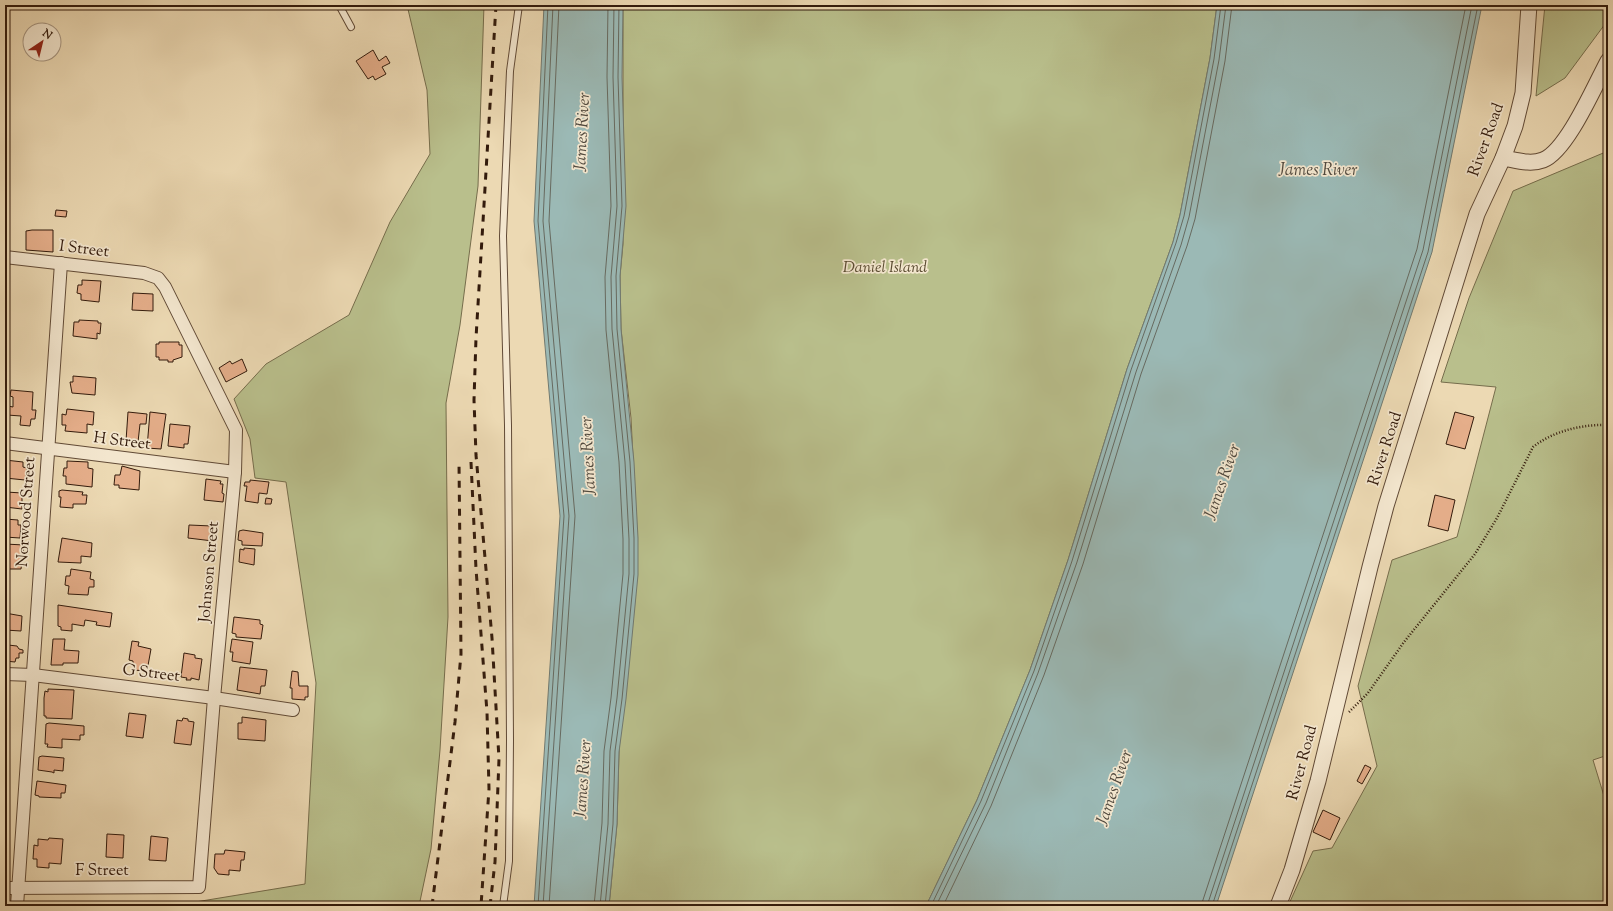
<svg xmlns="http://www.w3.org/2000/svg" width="1613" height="911" viewBox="0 0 1613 911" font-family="'Sorts Mill Goudy',serif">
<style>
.green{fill:#b9bf8c;stroke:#766d4c}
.water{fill:#9bb9b5;stroke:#717a71}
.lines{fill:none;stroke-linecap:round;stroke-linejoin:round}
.shore{stroke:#676a60;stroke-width:1}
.building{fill:#e5ae8a;stroke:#331b0c}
.service-casing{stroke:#614a36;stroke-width:8}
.minor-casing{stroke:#614a36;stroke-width:14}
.tertiary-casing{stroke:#614a36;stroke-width:17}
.path{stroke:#331b0c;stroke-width:2.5;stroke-dasharray:1 2;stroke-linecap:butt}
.service{stroke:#f3e6ce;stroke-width:6}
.minor{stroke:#f3e6ce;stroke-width:12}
.tertiary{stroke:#f3e6ce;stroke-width:15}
.rail{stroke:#331b0c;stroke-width:3;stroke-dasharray:7 7;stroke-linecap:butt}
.labels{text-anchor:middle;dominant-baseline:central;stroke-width:3.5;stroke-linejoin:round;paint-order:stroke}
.street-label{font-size:16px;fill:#331b0c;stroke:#f3e6ce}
.park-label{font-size:16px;font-style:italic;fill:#5b4c32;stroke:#f3e6ce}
.water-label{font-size:17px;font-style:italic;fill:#524a3f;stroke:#f3e6ce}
</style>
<rect width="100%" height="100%" fill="#ecd9b3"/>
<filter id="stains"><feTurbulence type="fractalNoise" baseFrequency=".005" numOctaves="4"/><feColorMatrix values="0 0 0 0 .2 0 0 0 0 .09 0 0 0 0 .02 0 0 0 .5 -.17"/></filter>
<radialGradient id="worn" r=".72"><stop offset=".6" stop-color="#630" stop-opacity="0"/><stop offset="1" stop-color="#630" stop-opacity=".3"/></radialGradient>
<!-- green -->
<g class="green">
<polygon points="407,5 484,5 478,186 460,325 446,403 448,617 440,750 431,849 419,906 171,906 305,884 316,683 286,482 255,478 250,439 234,399 266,364 349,315 390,222 430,154 427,90"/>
<polygon points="623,5 1217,5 1210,58 1180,215 1173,242 1127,369 1068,560 1030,670 977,800 926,906 609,906 617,824 619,752 635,498 631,418 621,329 620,276 623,244"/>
<polygon points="1545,5 1608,5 1608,20 1565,78 1536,96"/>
<polygon points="1608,151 1608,755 1593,760 1608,809 1608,906 1288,906 1313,851 1332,848 1377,766 1358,686 1392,560 1457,537 1496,387 1441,382 1469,298 1513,191"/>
</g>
<!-- water -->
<g class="water">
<polygon points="544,5 623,5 622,77 626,206 620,276 621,329 634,462 638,538 638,575 626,699 619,752 617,824 609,906 534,906 560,516 534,221"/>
<polygon points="1217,5 1482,5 1432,252 1216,906 926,906 977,800 1030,670 1068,560 1127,369 1173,242 1180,215 1210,58"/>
</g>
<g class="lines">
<!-- shore -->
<g class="shore">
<polyline points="538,906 564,516 538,221 548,5"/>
<polyline points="543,906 569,516 543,221 553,5"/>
<polyline points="549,906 575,516 549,221 559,5"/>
<polyline points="594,906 602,823 604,751 611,698 623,574 623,539 619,462 606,330 605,277 611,206 607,77 608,5"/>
<polyline points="600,906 608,824 610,751 617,698 629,574 629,539 625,462 612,329 611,277 617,206 613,77 614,5"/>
<polyline points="605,906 613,824 615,751 622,699 634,574 634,538 630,462 617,329 616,276 622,206 618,77 619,5"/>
<polyline points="931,906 981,801 1034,671 1072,561 1131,370 1176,243 1184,216 1214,59 1221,5"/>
<polyline points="936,906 986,803 1038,673 1077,562 1136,372 1181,245 1189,217 1219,60 1226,5"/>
<polyline points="943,906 991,806 1044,675 1083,564 1141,374 1187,246 1195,219 1225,61 1232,5"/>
<polyline points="1201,906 1417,249 1466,5"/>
<polyline points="1207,906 1423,250 1472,5"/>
<polyline points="1212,906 1428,252 1478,5"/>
</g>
</g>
<!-- building -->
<g class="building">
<polygon points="373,50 379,61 386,56 390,63 382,67 386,74 375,80 373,76 368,79 356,61"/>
<polygon points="56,210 67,211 66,217 55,216"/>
<polygon points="32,230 53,230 53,252 26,250 26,231"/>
<polygon points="82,280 101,281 99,302 81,300 81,294 77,293 78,285 82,285"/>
<polygon points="133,293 153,294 153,311 132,310"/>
<polygon points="79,320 98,321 98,323 101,323 100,334 97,333 97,339 73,336 74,322 79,322"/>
<polygon points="159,342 179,342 179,345 182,345 182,357 173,360 173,362 168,362 168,360 159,360 159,357 156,357 156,344 159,344"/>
<polygon points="242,359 247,371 226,382 219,368 230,361 232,364"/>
<polygon points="73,376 96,378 95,395 72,393 70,382 73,382"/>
<polygon points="11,390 33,392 32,410 36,410 35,419 31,419 30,426 20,425 21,416 7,415 8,406 13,407 13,397 10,396"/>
<polygon points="67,409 94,412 93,425 87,424 87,433 65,431 66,425 62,425 62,414 66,415"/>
<polygon points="128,412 147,414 146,424 140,424 138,442 126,441"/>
<polygon points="150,412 166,414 161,449 147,448"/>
<polygon points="1455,412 1474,417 1465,449 1446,444"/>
<polygon points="170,424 190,426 188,444 184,444 184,448 168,446"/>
<polygon points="5,460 23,462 23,467 27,468 25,480 5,478"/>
<polygon points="67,461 88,462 88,468 93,469 92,487 66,484 66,476 63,476 64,468 67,468"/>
<polygon points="122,466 140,471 139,490 119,488 119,485 114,485 115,475 120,475"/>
<polygon points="206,479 221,481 220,484 223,484 222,493 224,494 223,502 204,500"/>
<polygon points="250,480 269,482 267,494 259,493 258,503 245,501 247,486 244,486 245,482 250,482"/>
<polygon points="62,490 83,492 82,495 87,495 86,504 73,504 73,508 60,507 61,497 59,497 59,491"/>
<polygon points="6,492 22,493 22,509 5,507"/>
<polygon points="1435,495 1455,500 1448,531 1428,526"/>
<polygon points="266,498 272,499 271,504 265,504"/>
<polygon points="5,519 18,520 18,525 21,525 20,538 5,537"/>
<polygon points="189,525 212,526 211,532 214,533 213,541 188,538"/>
<polygon points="243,530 263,533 262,546 242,545 242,541 238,540 239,531"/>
<polygon points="62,538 92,543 91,557 81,556 81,563 58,562"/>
<polygon points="5,544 24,545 21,569 6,569 5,567"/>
<polygon points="244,548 255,549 254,565 239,562 240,549 244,550"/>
<polygon points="71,569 91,572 90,579 94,580 94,587 89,587 88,595 68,594 69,586 65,585 66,576 70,576"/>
<polygon points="58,605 112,613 110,627 96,625 97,622 85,620 84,626 72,624 72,631 61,630 61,627 58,626"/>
<polygon points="5,613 22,616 21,631 5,630"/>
<polygon points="234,617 260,620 260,624 263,625 261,639 236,637 236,634 232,633"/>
<polygon points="53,639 65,639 64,650 79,651 78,663 63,663 63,665 51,665"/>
<polygon points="232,639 253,642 250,664 232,661 233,652 230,652"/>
<polygon points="132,641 139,642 138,646 151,649 147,671 133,670 133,661 129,660"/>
<polygon points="5,642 9,642 8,645 17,646 19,649 23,650 23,653 19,653 19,658 16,658 15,662 5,661"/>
<polygon points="184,653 195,655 195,658 202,659 199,680 191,678 191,680 186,680 187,678 181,677"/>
<polygon points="240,667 267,670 265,686 261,686 260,694 237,690"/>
<polygon points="292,671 298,672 299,686 308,686 308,697 305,697 305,700 292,699 292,688 290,688"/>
<polygon points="48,689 74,690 72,719 46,718 46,716 44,716 44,698 45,691 48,692"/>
<polygon points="129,713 146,715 143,738 126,736"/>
<polygon points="242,717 266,720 265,741 238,739 238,723 242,723"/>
<polygon points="183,718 188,719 188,721 194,722 191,745 174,743 177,720 182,721"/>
<polygon points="49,723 84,726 84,735 80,735 80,740 62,739 62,748 47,747 48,744 45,744 46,724"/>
<polygon points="42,756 64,758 63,771 54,770 54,773 52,772 38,770 39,757"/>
<polygon points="1365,765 1371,768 1362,784 1357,781"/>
<polygon points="37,781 66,785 65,793 61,793 61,798 39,797 39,796 35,795"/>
<polygon points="1323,810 1340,818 1330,840 1313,832"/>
<polygon points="5,822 8,822 7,853 5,853"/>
<polygon points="107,834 124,835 123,858 106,857"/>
<polygon points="151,836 168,838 166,861 149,860"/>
<polygon points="49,838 63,839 61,864 49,863 49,868 37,867 37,859 33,859 34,845 38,846 38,839 48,840"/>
<polygon points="225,850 245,852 244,860 241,860 240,871 229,870 229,875 218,874 214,868 215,854 224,854"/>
</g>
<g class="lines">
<defs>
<g id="service">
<polyline points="339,5 351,27"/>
<polyline points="503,906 509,861 510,740 508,425 503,236 510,71 519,5"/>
</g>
<g id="minor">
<polyline points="5,257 144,273 158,278 165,287 236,430 235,472 214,698 199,887 5,888"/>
<polyline points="5,443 235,472"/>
<polyline points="5,674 33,675 214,698 293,710"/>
<polyline points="17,906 61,263"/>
</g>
<g id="tertiary">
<path d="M1503,158C1516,160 1530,165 1543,160C1567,151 1595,85 1608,61"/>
<polyline points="1278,906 1292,870 1318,781 1370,567 1386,506 1477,214 1503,158 1515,126 1523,93 1529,5"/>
</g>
</defs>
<!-- service casing -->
<use href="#service" class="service-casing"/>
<!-- minor casing -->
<use href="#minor" class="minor-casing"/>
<!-- tertiary casing -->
<use href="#tertiary" class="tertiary-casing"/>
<!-- path -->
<path class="path" d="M1349,712L1368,693L1404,642L1475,554L1497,518L1533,447C1553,431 1583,424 1608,425"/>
<!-- service -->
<use href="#service" class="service"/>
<!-- minor -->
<use href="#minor" class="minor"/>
<!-- tertiary -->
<use href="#tertiary" class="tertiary"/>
<!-- rail -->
<g class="rail">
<polyline points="471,462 476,569 487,712 489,789 481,906"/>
<polyline points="432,906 455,722 461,654 459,462"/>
<polyline points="490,906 495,862 499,759 492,638 476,455 474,400 476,338 496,5"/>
</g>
</g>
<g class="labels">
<!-- street labels -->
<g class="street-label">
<text transform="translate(1487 140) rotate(-70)">River Road</text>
<text transform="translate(84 250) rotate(7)">I Street</text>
<text transform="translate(122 442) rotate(7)">H Street</text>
<text transform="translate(1386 449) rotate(-72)">River Road</text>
<text transform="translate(27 512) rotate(-86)">Norwood Street</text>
<text transform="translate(210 572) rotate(-85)">Johnson Street</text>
<text transform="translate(151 674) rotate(7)">G Street</text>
<text transform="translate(1303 763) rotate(-75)">River Road</text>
<text x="102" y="871">F Street</text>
</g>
<!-- park labels -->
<g class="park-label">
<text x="885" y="268">Daniel Island</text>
</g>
<!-- water labels -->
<g class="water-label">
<text transform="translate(583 132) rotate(-87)">James River</text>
<text x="1318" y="171">James River</text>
<text transform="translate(589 456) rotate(-93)">James River</text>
<text transform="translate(1223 482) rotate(-71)">James River</text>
<text transform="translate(584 779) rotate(-86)">James River</text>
<text transform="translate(1115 788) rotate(-71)">James River</text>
</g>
</g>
<!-- margin -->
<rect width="1613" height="911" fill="none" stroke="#ecd9b3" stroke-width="20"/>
<rect x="6" y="6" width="1601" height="899" fill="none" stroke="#331b0c" stroke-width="2"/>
<rect x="10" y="10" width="1593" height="891" fill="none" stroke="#331b0c"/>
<!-- north arrow -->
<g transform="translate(42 42) rotate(35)"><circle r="19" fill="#f3e6ce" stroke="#a69580"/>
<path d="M0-3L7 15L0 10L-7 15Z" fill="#8f2418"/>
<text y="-6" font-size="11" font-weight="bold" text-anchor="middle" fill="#331b0c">N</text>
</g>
<rect width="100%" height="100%" filter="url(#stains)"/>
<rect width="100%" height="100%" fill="url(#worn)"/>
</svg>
